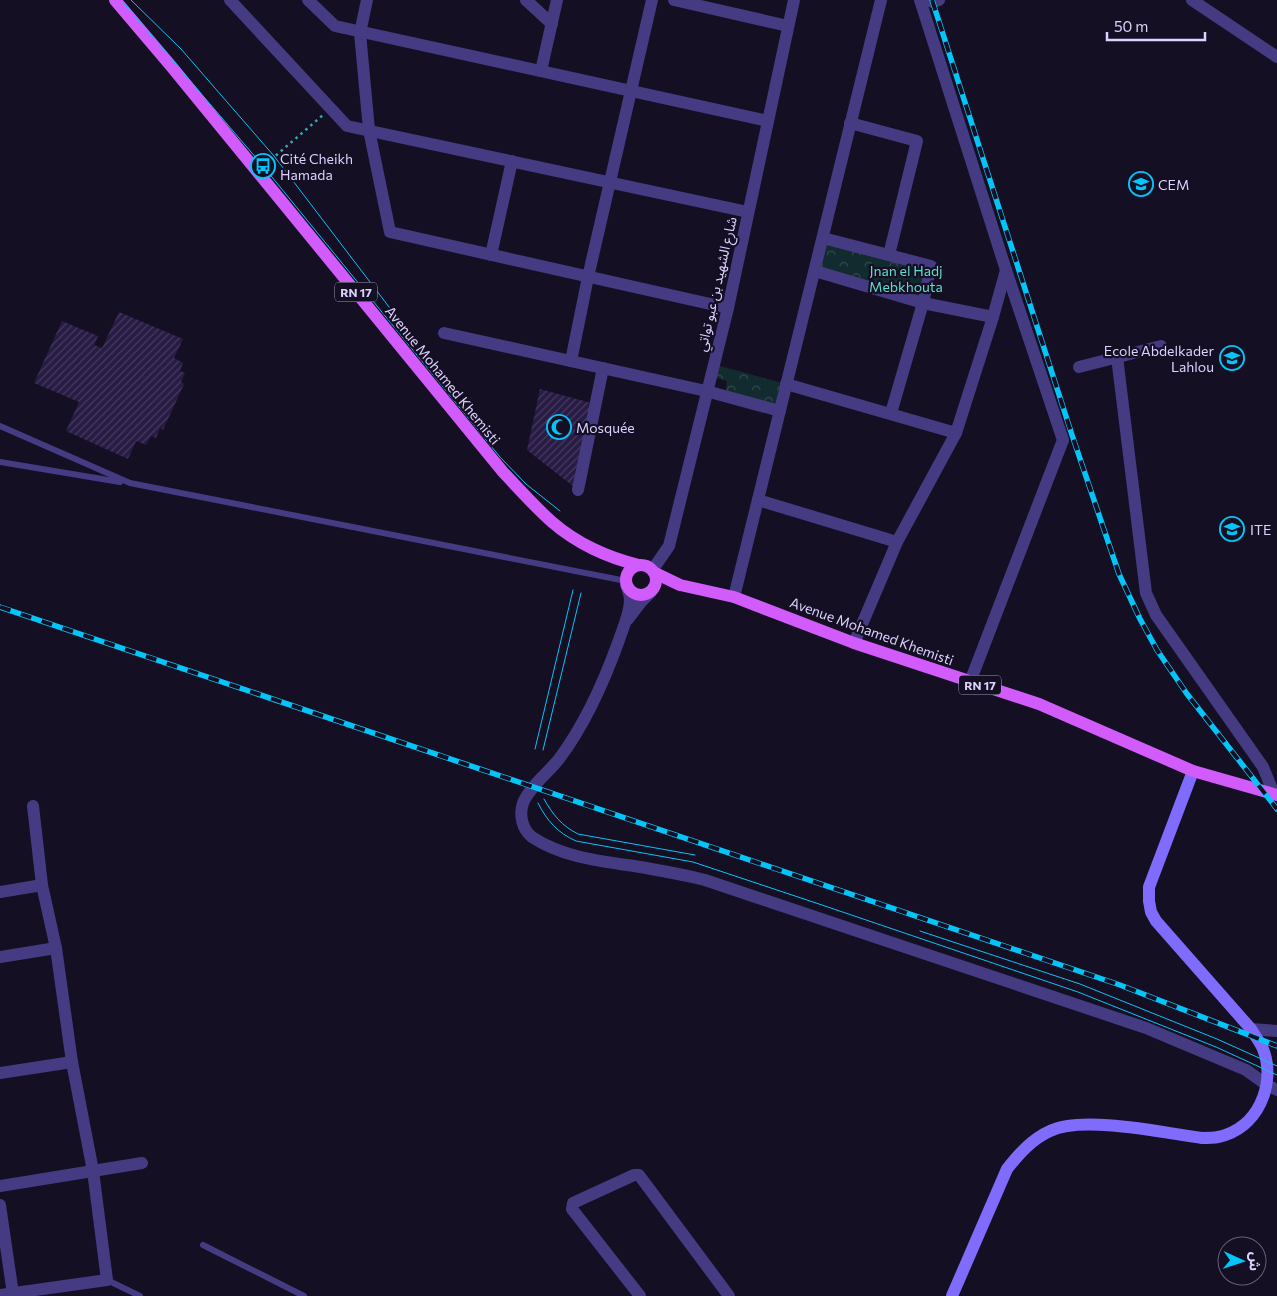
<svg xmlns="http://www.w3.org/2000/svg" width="1277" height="1296" viewBox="0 0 1277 1296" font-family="Commissioner,'Noto Sans Arabic',sans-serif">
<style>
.forest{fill:url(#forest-crowns)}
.building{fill:url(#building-hatch)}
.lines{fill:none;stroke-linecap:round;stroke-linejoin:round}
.path{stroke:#31acb3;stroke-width:2.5;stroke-dasharray:2.5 4;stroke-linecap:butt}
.service{stroke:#453b82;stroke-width:6}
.minor{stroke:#453b82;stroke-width:12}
.tertiary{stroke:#453b82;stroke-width:12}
.secondary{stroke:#7f6bfc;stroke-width:12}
.primary{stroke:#d25bfc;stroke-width:12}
.tram{stroke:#05c4f8;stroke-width:1}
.rail-casing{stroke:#05c4f8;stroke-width:5.5}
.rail{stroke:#150f24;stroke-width:4;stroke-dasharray:11;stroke-linecap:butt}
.labels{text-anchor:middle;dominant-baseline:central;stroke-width:4.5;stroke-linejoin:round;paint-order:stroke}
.shield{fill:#150f24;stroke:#a098bd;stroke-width:1}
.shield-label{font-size:12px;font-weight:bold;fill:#dcd2fe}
.poi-label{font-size:14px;fill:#dcd2fe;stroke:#150f24;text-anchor:start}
.park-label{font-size:14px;fill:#5fddcc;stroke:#150f24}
.street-label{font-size:14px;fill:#dcd2fe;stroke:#150f24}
</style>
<defs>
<pattern id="forest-crowns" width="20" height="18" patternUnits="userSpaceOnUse" patternTransform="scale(1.25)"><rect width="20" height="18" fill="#122b2e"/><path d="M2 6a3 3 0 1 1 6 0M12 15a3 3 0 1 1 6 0" fill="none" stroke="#34494d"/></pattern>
<pattern id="building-hatch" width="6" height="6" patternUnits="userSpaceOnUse" patternTransform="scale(1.25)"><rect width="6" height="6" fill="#281b44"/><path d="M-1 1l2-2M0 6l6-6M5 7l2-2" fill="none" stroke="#473b60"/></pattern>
</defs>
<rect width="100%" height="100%" fill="#150f24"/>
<!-- forest -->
<g class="forest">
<polygon points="823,238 931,266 923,303 815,271"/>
<polygon points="713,364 786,384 780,411 725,396 727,381 710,376"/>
</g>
<!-- building -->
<g class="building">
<polygon points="119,312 183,339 174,358 183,363 180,371 185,373 181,382 184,384 163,430 160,428 156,438 151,436 146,445 136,441 128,459 66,431 79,402 34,383 62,321 98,336 94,345 102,348"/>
<polygon points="540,389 591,403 574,487 527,450"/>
</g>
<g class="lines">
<!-- path -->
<polyline class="path" points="266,164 323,115"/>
<!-- service -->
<g class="service">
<polyline points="0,426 130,483 626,581"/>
<polyline points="0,462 120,482"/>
<polyline points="203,1245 304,1296"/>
<polyline points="107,1280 140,1296"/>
</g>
<!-- minor -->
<g class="minor">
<polyline points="230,0 347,126 748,212"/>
<polyline points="308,0 335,26 768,121"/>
<polyline points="367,0 360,33 369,130 390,232 728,308"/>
<polyline points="526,0 552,24"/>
<polyline points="674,0 788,26"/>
<polyline points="920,0 1006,270 1063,440 970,682"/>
<polyline points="926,0 933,2 939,0"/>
<polyline points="1192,0 1277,57"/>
<polyline points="541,71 557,0"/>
<polyline points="850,123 917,141 889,255"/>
<polyline points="823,238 931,266 923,303 891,413"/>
<polyline points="491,255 512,161"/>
<polyline points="815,271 923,303 993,317"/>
<polyline points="444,333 706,391 780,411"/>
<polyline points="1117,357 1146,593 1156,615 1263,767 1274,794"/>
<polyline points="571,361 588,277 652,0"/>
<polyline points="1079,367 1161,346"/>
<polyline points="786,384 956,433"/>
<polyline points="578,490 603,368"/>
<polyline points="758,500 897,542"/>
<polyline points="653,569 669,546 728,308 794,0"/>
<polyline points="734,597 881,0"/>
<polyline points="854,643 897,542 956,433 993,317 1006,270"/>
<polyline points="0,892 42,885"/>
<polyline points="0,957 56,948"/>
<polyline points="1251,1029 1277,1031"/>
<polyline points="0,1073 72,1062"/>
<polyline points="1267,1085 1277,1090"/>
<polyline points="0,1186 142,1163"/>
<polyline points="0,1205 13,1294"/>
<polyline points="0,1295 107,1280 93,1171 72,1062 56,948 42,885 33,806"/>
<polyline points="640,1296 572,1209 573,1203 634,1175 639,1175 729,1296"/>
</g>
<!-- tertiary -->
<g class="tertiary">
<path d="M626,585C628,590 630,596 630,600C630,613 623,628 619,640C604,682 586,723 559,759C548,773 530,786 523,803C519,815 522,829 532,837C562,857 599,861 634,866C658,870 681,874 705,880L1146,1028L1246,1070L1267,1085"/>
<polyline points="628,619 641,602 651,592"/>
</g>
<!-- secondary -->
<path class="secondary" d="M952,1296L1007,1169C1019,1154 1032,1139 1050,1131C1083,1115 1165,1133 1202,1138C1207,1138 1213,1138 1218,1137C1257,1130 1277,1084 1263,1049C1260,1042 1255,1036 1251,1029L1156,921L1151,912L1149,901V887L1193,771"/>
<!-- primary -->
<g class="primary">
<path d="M115,0L171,66L503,472C519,489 535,507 552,522C576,543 608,558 639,565"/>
<circle cx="641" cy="580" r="15"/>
<polyline points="655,573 680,585 734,597 854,643 1039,704 1193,771 1277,795"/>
</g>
<!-- tram -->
<g class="tram">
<polyline points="121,0 263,166 500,457 526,484 560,511"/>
<polyline points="131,0 181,49 274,156 402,324"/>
<polyline points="535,749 573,590"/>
<polyline points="543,750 581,593"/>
<path d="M544,799C553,815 562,826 578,834L695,855"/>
<path d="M538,803C547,821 558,833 576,841L693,862L822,905L1078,992L1216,1047L1277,1075"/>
<polyline points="920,931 1080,984 1217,1039 1277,1066"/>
</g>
<defs>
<g id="rail">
<polyline points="932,0 1072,435 1119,574 1140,619 1157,650 1187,694 1277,809"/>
<polyline points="0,607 1120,985 1277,1046"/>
</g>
</defs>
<!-- rail casing -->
<use href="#rail" class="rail-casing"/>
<!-- rail -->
<use href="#rail" class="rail"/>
</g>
<!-- icons -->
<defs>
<symbol id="bus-ring" viewBox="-11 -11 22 22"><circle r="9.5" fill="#150f24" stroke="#05c4f8" stroke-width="1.5"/><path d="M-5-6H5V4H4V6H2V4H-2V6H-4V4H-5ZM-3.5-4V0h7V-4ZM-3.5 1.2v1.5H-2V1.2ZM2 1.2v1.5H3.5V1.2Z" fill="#05c4f8"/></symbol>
<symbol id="school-ring" viewBox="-11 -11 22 22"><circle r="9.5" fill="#150f24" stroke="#05c4f8" stroke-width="1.5"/><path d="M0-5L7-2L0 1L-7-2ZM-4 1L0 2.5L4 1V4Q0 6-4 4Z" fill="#05c4f8"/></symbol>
<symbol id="mosque-ring" viewBox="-11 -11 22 22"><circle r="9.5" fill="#150f24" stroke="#05c4f8" stroke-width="1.5"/><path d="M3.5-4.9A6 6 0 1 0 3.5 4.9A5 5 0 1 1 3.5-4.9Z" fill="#05c4f8"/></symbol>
</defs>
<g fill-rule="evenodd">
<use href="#bus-ring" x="249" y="152" width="28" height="28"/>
<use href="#school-ring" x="1127" y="170" width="28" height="28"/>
<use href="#school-ring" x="1218" y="344" width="28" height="28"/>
<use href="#mosque-ring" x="545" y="413" width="28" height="28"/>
<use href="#school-ring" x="1218" y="515" width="28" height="28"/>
</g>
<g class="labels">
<!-- shield labels -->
<g class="shield">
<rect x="335" y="282.5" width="42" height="19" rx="4"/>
<rect x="959" y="675.5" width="42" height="19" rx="4"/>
</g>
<g class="shield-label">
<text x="356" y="292">RN 17</text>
<text x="980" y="685">RN 17</text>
</g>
<!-- poi labels -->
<g class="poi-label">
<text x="280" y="158">Cité Cheikh<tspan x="280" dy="16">Hamada</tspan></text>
<text x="1158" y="184">CEM</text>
<text x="1214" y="350" text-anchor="end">Ecole Abdelkader<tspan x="1214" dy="16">Lahlou</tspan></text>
<text x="576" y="427">Mosquée</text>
<text x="1250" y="529">ITE</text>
</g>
<!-- park labels -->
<g class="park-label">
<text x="906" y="270">Jnan el Hadj<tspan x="906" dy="16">Mebkhouta</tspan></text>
</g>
<!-- street labels -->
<g class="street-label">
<text transform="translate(716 284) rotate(-77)">شارع الشهيد بن عبو تواتي</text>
<text transform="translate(443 375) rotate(51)">Avenue Mohamed Khemisti</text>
<text transform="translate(872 631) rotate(20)">Avenue Mohamed Khemisti</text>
</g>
</g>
<!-- north arrow -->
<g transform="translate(1242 1261) rotate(93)"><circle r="24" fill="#150f24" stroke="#655d7b"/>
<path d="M0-4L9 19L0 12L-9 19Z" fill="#05c4f8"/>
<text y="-8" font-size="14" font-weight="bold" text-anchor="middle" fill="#dcd2fe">ش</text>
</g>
<!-- scale -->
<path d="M1107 32v8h98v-8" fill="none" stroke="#dcd2fe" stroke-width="2.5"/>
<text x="1114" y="32" font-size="15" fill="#dcd2fe" stroke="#150f24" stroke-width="4" paint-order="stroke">50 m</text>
</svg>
